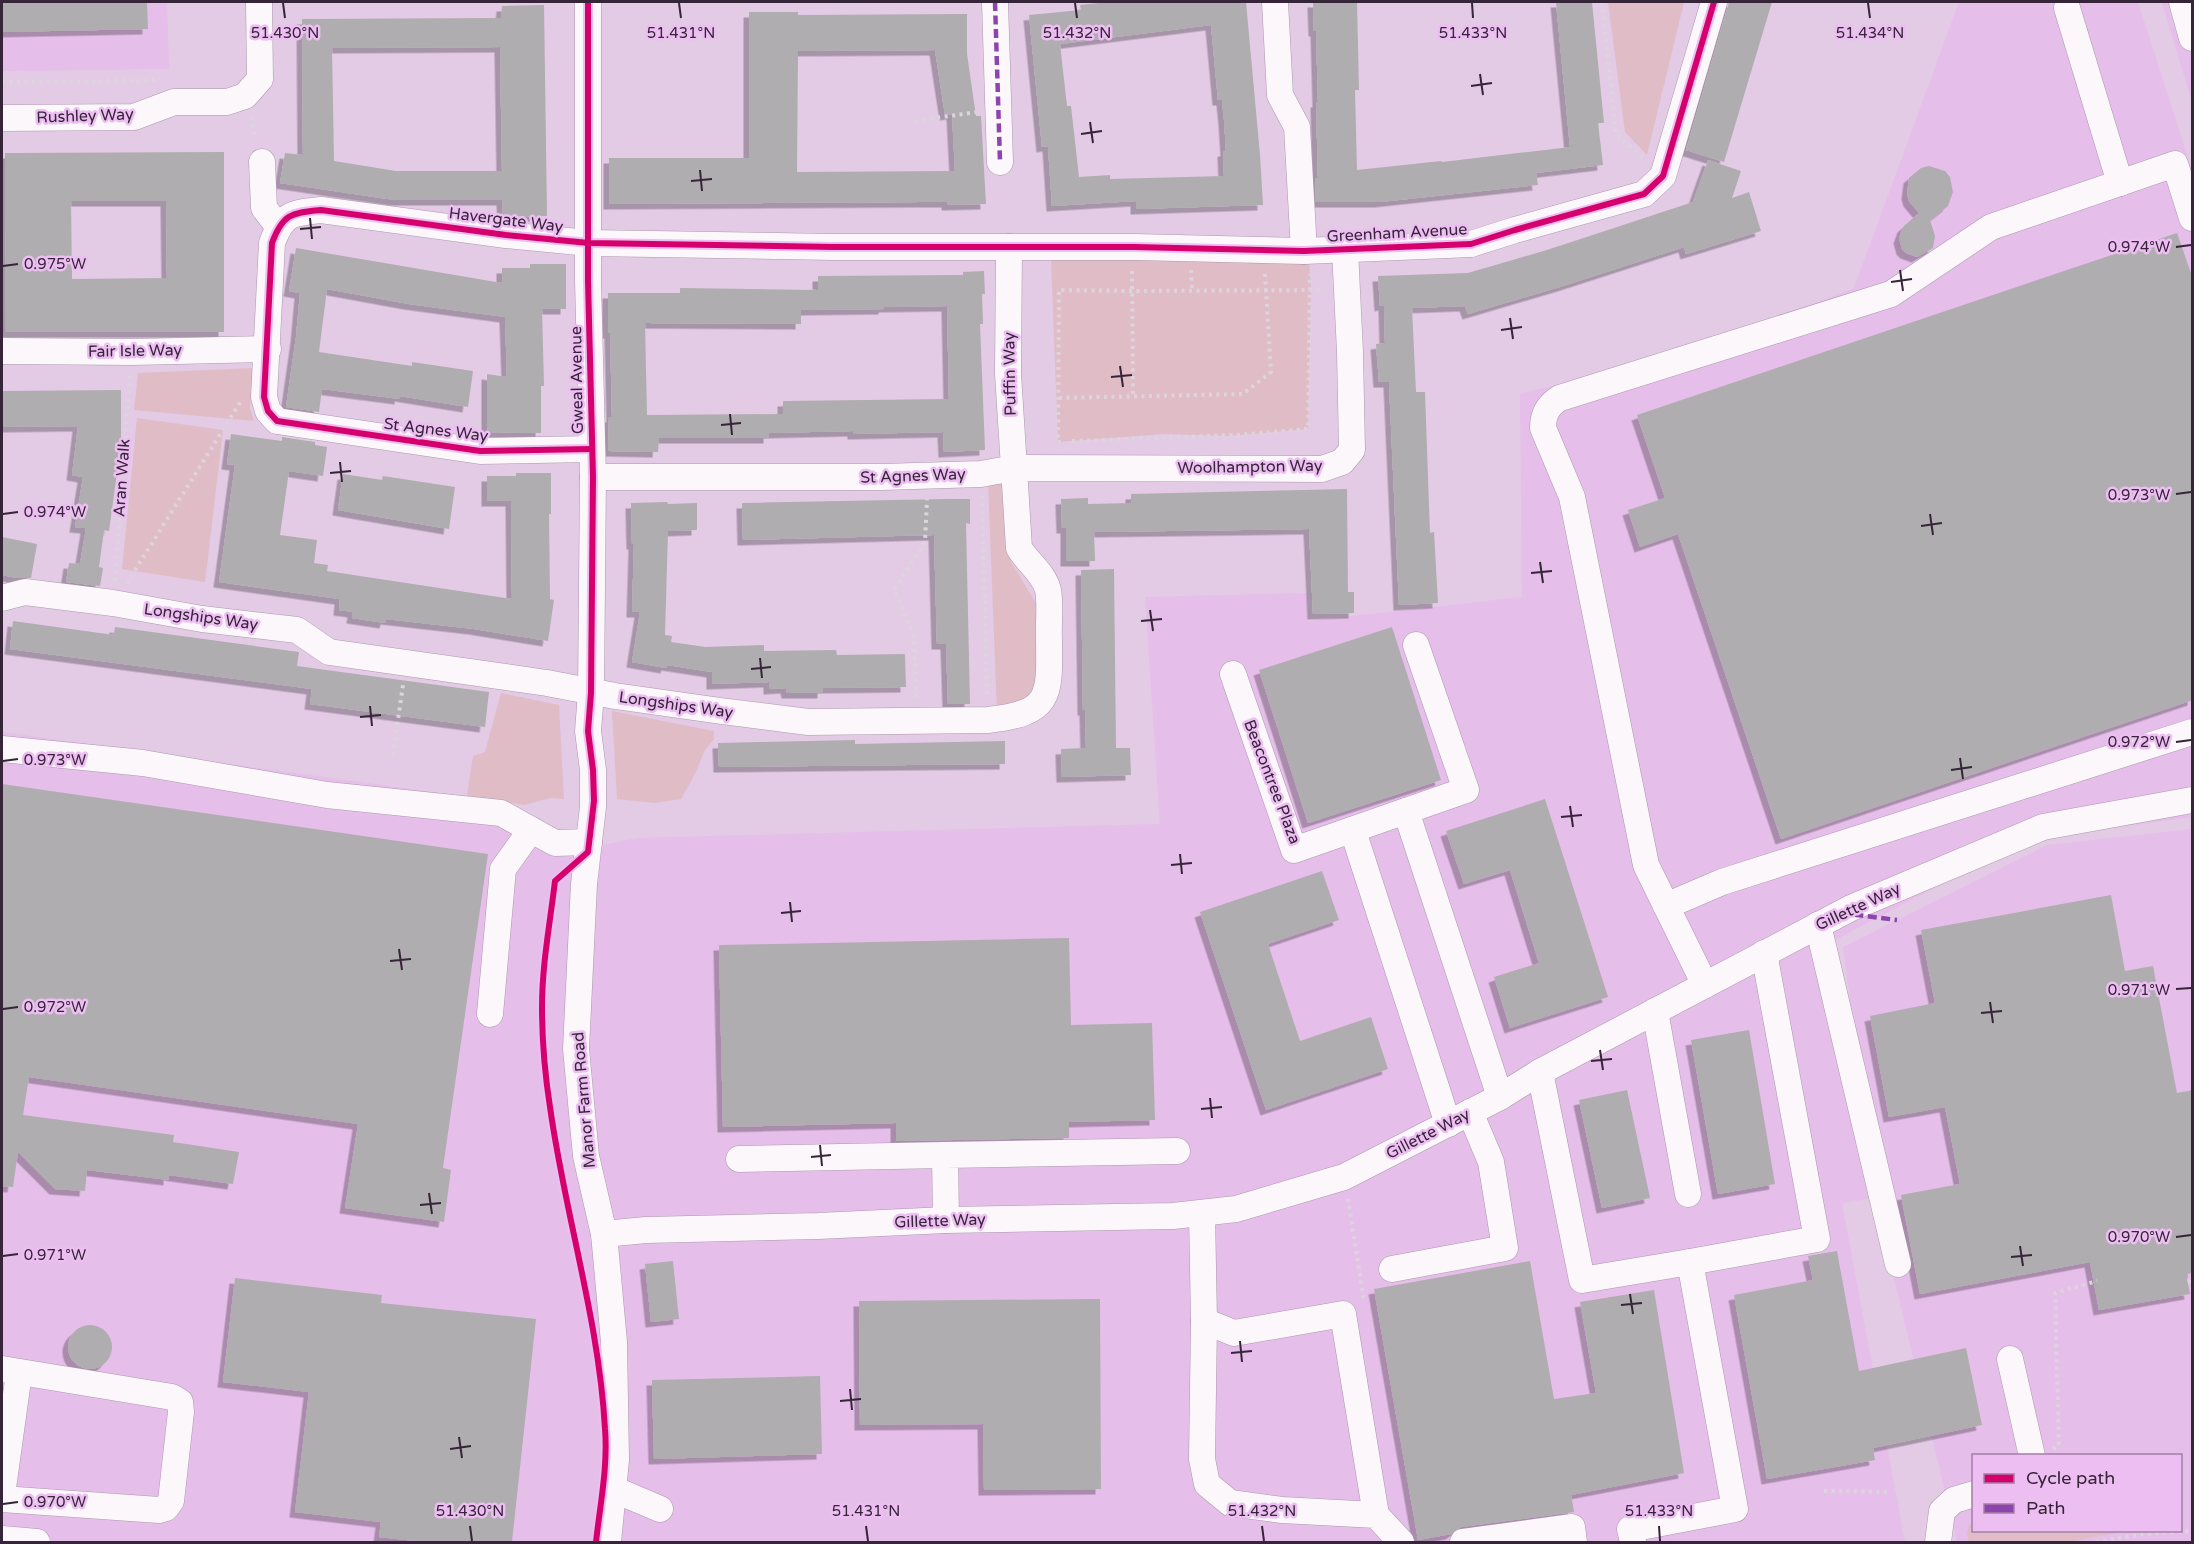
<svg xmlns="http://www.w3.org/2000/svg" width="2194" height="1544" viewBox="0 0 2194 1544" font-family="'Varela Round',sans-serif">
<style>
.built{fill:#e6beea;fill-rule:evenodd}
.green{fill:#e0bcc7}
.building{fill:#b0adb0;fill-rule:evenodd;filter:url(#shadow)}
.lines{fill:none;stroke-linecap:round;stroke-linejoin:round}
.minor-casing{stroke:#ab98ad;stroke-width:27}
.path{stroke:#ddd5dd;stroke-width:4;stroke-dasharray:3 4.5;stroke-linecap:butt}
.minor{stroke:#fbf7fb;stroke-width:26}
.quiet{stroke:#8e44ad;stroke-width:4.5;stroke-dasharray:9 4.5;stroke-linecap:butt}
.cycleway-casing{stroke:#ecbef1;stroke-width:10}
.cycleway{stroke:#d6006c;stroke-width:6}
.ticks{fill:none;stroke:#362438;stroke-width:2}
.labels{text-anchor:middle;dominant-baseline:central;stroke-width:5;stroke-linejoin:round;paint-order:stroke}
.street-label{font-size:16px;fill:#362438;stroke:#ecbef1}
.ticks-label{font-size:15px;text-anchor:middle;fill:#362438;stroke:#ecbef1;stroke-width:5;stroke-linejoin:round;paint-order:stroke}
</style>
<defs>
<filter id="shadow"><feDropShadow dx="-5.5" dy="5.5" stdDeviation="0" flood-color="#0004"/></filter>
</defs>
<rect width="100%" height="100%" fill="#e3cae5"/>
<!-- built -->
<g class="built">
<polygon points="2,2 167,2 169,69 2,71"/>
<path d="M1959,2H2138L2192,170V817L2026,840L1835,940L1872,1166L1843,947L2047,845L2192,829V1542H1957L1875,1198L1842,1203L1905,1542H2V732L468,797L538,829L604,845L637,838L1160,824L1145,597L1307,593L1308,621L1522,597L1520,393L1598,377L1731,336L1854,288ZM1974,1456H2180V1530H1974Z"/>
<polygon points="2162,2 2192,2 2192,102"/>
</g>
<!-- green -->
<g class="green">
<polygon points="1608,2 1684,2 1647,155 1625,132"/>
<polygon points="1051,258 1309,261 1311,289 1308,429 1228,436 1164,434 1058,442"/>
<polygon points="253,368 250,408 254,421 134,410 138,373"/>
<polygon points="137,418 223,430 205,582 122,569"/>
<polygon points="988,481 1000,481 1007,491 1011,562 1037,605 1038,689 1020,711 997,712"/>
<polygon points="501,693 559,705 564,799 551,798 524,805 467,796 473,756 485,752"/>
<polygon points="612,711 714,731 714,739 705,750 695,774 681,799 654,803 617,799"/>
<polygon points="1973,1523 1974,1530 2128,1531 2069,1542 1969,1542 1967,1533 1969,1525"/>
</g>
<!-- building -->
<g class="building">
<polygon points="2,2 147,2 148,29 2,32"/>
<path d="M1108,2H1246L1260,155L1263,205L1136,209V201L1052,206L1048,146L1042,147L1029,15L1081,10L1080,5ZM1211,25L1218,100H1222L1224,120L1226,151H1223L1224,176L1110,179V175L1079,177L1071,106H1067L1060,44Z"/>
<polygon points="1313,2 1357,2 1359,90 1355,90 1357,170 1441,161 1442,162 1570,147 1556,2 1592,2 1604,123 1598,123 1603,165 1536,173 1538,185 1380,202 1316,202 1315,179 1318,178 1316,102 1318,102 1316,31 1314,31"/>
<polygon points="1729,2 1772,2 1724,162 1686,150"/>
<path d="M544,5L547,216L503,217L502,200H395L280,183L285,153L303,155L302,19L501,18L502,6ZM500,47L502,171H396L334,161L332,48Z"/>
<path d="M749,12H798V15L967,14V54L976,116H981L986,204L947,205V202H918L609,204V158H749ZM935,50L945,115L952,114L955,171L797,172L798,51Z"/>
<path d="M224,152V332H6L5,153ZM71,201H166L167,278L72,279Z"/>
<polygon points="1708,160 1741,171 1732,198 1749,192 1761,231 1686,254 1684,247 1563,286 1468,314 1465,306 1412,308 1416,392 1425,392 1430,533 1434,532 1438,603 1399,605 1389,382 1379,382 1376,344 1385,343 1384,305 1380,306 1378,276 1468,273 1547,250 1693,202"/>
<polygon points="1929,166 1945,171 1950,177 1953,192 1948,206 1930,220 1935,236 1933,248 1917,257 1906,253 1902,249 1899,238 1903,227 1919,213 1909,201 1907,194 1909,178 1921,168"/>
<polygon points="2177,233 2193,279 2193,700 1781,839 1678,534 1640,547 1628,510 1665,498 1637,415"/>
<polygon points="296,248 502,283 502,268 530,268 530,264 566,264 566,309 542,309 544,386 541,386 541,433 487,432 487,374 507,377 505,317 409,304 327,289 319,352 412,366 412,362 473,371 468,407 400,396 400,399 322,389 319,412 286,407 296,337 300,293 289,291"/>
<path d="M984,271L985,294H982L983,324H980L985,450L944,452L943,432L853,434V431L769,433V438H659L658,452L608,451L609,417H612L610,333H608V293H680V288L818,290V276L963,275V272ZM947,306L949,399L783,401V414L647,415L645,323L801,324V310L884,309V307Z"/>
<polygon points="121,390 121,444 109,531 104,530 99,567 103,568 100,586 66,582 69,563 80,564 86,528 75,527 83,477 72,475 78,426 2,427 2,391"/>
<polygon points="231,434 282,441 282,437 315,442 315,445 327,447 323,476 289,471 280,535 317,540 314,563 328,565 327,571 512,599 511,501 487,501 487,476 516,476 516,473 551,473 551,514 549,514 550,599 554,600 548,641 474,629 386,619 385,623 352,618 353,612 339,610 340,599 219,582 235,465 227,464"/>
<polygon points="343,474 382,480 383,476 455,487 449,529 338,510"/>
<polygon points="1347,489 1348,592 1354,592 1354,613 1313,614 1309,529 1094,532 1095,561 1066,561 1066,528 1062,528 1061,499 1088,498 1088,504 1131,503 1131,494"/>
<polygon points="947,499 970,499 970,524 966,523 970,704 948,704 946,644 937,644 934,535 743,540 742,503"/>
<polygon points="667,502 668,504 697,503 697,530 668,531 665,635 672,636 671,642 705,647 764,645 764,651 836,650 837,655 905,654 906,687 823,688 823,693 787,693 786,688 769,689 769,682 712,684 712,672 667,665 666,668 632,662 640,612 632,612 634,544 632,544 631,503"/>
<polygon points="2,537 37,544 31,578 18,578 2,575"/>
<polygon points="1114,569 1116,748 1130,748 1131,775 1062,777 1061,749 1086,748 1085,710 1083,710 1081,570"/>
<polygon points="13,621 114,635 115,627 299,652 297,666 489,692 485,727 310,704 312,689 10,649"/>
<polygon points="1392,627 1441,780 1308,823 1259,670"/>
<polygon points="855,740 855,744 1005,741 1005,764 719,767 718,743"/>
<polygon points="2,784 488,854 443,1168 451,1170 444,1222 345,1208 358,1124 29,1077 23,1115 174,1135 173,1142 239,1152 233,1184 169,1175 169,1180 87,1170 85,1191 55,1189 18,1152 13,1187 2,1186"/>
<polygon points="1545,799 1608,997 1510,1028 1494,977 1539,963 1510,870 1464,884 1446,831"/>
<polygon points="1322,871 1339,920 1268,944 1300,1041 1371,1017 1388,1069 1266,1110 1200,912"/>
<polygon points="2111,895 2125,971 2153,966 2177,1093 2193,1090 2193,1273 2186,1274 2190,1294 2099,1310 2090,1262 1920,1294 1901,1195 1960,1184 1945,1107 1889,1117 1870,1016 1935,1003 1921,930"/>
<polygon points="1069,938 1071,1025 1152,1023 1155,1120 1069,1122 1069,1138 896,1141 896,1123 723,1127 719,945"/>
<polygon points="1749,1030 1775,1184 1718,1194 1691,1040"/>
<polygon points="1627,1090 1650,1198 1602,1208 1579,1100"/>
<polygon points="1837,1251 1859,1371 1966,1348 1982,1425 1873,1448 1875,1460 1767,1479 1734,1295 1813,1280 1808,1256"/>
<polygon points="673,1261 679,1319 651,1322 645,1264"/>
<polygon points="1530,1261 1554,1399 1596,1393 1580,1302 1654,1290 1684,1473 1571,1495 1574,1512 1461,1527 1451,1534 1418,1540 1374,1289"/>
<polygon points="235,1278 382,1295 381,1303 536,1319 512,1542 425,1542 379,1537 381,1522 295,1512 309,1392 223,1382"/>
<polygon points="1100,1299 1101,1489 984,1490 983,1424 860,1425 859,1301"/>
<circle cx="90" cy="1347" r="22"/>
<polygon points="820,1376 822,1454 654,1459 652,1380"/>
</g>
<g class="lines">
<defs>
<g id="minor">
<polyline points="588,2 588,281 593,477 591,693 588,731 593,770 593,807 584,884 576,1049 586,1156 604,1234 614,1342 616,1460 608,1542"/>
<polyline points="995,2 1000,162"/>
<polyline points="1275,2 1280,95 1297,127 1304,251"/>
<polyline points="2182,2 2192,38"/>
<polyline points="2067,8 2120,183"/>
<polyline points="2,118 134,117 174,102 227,102 245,96 260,79 259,2"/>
<polyline points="262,162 264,208 278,226"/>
<polyline points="2,351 132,352 268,349"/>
<path d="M592,449L480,451L277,421L268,411L264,397L272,243C283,213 292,213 321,210L506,235L589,243L834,247H1135L1304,251L1471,244L1515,230L1644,194L1663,176L1714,2"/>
<polyline points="593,477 882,477 981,474 1014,468 1008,374 1009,247"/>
<path d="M2,598L25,592L113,603L202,619L297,630L329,652L547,683L615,696L721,711L808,722L988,720C1050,713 1050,698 1049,641C1048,625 1051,605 1048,590C1044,573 1027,562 1019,548L1014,468L1322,469L1342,462L1352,450L1350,352L1345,250"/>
<polyline points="1233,674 1294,850 1466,790 1416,645"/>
<polyline points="2,749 143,763 327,795 501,813 555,843 589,842"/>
<polyline points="1406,811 1500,1097"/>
<polyline points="1353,831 1448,1124"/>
<polyline points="1666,906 1722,882 2192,732"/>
<polyline points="1818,925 1898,1264"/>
<path d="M1705,985L1646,865L1572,497L1543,428C1543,414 1548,405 1560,398L1891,294L1991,227L2175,164L2192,218"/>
<polyline points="1655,1011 1688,1194"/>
<polyline points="490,1014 503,869 531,830"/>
<polyline points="1540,1072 1582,1280 1690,1262 1735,1509 1630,1529 1633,1542"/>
<polyline points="739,1159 945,1155"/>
<polyline points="1202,1213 1204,1321 1202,1459 1207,1484 1230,1503 1282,1510 1376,1515 1401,1542"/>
<polyline points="946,1220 945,1155 1177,1151"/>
<polyline points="604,1234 646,1230 818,1226 946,1220 1173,1216 1236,1209 1344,1177 1500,1097 1540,1072 1851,908 2043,827 2192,800"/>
<polyline points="1690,1262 1817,1239 1764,953"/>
<polyline points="1392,1269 1505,1248 1491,1162 1470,1112"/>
<polyline points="1204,1321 1234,1333 1343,1314 1376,1515"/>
<polyline points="2010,1359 2032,1456"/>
<polyline points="2,1369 172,1397 180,1402 181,1412 171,1501 166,1508 159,1510 2,1499"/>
<polyline points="613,1489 660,1509"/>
<polyline points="2,1495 19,1373"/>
<polyline points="2,1539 37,1542"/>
<polyline points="1463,1542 1572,1527 1574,1542"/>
<polyline points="1938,1542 1942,1511 1954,1500 1974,1494"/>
</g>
</defs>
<!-- minor casing -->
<use href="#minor" class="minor-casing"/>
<!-- path -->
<g class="path">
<polyline points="1602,2 1616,134 1644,159"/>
<polyline points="2,82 160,80"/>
<polyline points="251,117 256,139"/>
<polyline points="915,121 977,112"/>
<polyline points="1191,270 1192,290"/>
<polyline points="1132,271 1133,397"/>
<polyline points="1059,398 1243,394 1271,372 1265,274"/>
<polyline points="1072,441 1236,435 1308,429 1310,274"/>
<polyline points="1061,442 1058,442 1059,290 1133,291 1325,290"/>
<polyline points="982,496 987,696"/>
<polyline points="115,581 130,376"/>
<polyline points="127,583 241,401"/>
<polyline points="916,697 914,635 894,590 925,542 927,499"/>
<polyline points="393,755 403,685"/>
<polyline points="1348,1199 1364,1301"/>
<polyline points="2188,1282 2192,1281"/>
<polyline points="2053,1449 2059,1445 2055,1293 2097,1281"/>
<polyline points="1824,1491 1889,1492"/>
<polyline points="2096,1542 2143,1534 2192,1531"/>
</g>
<!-- minor -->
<use href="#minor" class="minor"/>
<!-- quiet -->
<g class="quiet">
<polyline points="995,2 1000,162"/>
<polyline points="1841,913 1897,920"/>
</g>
<defs>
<g id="cycleway">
<path d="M588,2V281L593,477L591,693L588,731L593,770L594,801L588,852L555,881C550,923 542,965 542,1007C542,1040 545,1075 550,1107C565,1215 599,1320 605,1429C608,1467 600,1505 596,1542"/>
<path d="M592,449L480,451L277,421L268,411L264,397L272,243C283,213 292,213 321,210L506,235L589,243L834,247H1135L1304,251L1471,244L1515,230L1644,194L1663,176L1714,2"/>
</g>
</defs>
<!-- cycleway casing -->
<use href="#cycleway" class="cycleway-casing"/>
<!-- cycleway -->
<use href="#cycleway" class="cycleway"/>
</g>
<!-- ticks -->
<path class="ticks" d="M283,3L285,18M679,3L681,18M1075,3L1077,18M1472,3L1473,18M1868,3L1870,18M1480,74L1483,95M1471,86L1492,83M1090,122L1093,143M1081,134L1102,131M700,170L702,191M691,181L712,179M310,218L312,239M300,229L321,227M2176,247L2191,245M3,266L18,264M1900,270L1903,291M1891,282L1912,279M1510,318L1513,339M1501,330L1522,327M1120,366L1123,387M1111,377L1132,375M730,414L732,435M721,425L741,423M340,462L342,482M330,473L351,471M2176,494L2191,492M3,514L18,512M1930,514L1933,535M1921,526L1942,523M1540,562L1543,583M1531,573L1552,571M1150,610L1153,631M1141,621L1162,619M760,658L762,678M751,669L771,667M370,706L372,726M360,717L381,715M2176,742L2191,740M1960,758L1963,779M3,761L18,759M1951,770L1972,767M1570,806L1573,827M1561,817L1582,815M1180,854L1182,874M1171,865L1192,863M790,902L792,922M781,913L801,911M399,949L402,970M390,961L411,959M2176,989L2191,988M1990,1002L1993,1023M3,1009L18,1007M1981,1013L2002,1011M1600,1050L1603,1070M1591,1061L1612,1059M1210,1098L1212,1118M1201,1109L1222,1107M820,1145L822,1166M811,1157L831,1155M429,1193L432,1214M420,1205L441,1203M2176,1237L2191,1235M2020,1246L2023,1266M3,1256L18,1254M2011,1257L2032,1255M1630,1294L1633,1314M1621,1305L1642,1303M1240,1341L1242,1362M1231,1353L1252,1351M850,1389L852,1410M840,1401L861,1399M459,1437L462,1458M450,1449L471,1446M3,1504L18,1502M470,1526L472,1541M866,1526L868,1541M1262,1526L1264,1541M1659,1526L1660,1541"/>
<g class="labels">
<!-- street labels -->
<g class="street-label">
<text transform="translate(85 116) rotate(-2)">Rushley Way</text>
<text transform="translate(506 220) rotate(7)">Havergate Way</text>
<text transform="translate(1397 233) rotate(-3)">Greenham Avenue</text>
<text transform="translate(135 351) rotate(-1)">Fair Isle Way</text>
<text transform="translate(1010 374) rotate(-91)">Puffin Way</text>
<text transform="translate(577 380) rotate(-91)">Gweal Avenue</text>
<text transform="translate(436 430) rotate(7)">St Agnes Way</text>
<text transform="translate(1250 467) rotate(-1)">Woolhampton Way</text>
<text transform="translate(913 476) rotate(-2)">St Agnes Way</text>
<text transform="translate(122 478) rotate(-86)">Aran Walk</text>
<text transform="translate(201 617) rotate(8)">Longships Way</text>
<text transform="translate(676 705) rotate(8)">Longships Way</text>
<text transform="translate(1272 782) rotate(69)">Beacontree Plaza</text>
<text transform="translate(1858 907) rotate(-25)">Gillette Way</text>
<text transform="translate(584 1100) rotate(-95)">Manor Farm Road</text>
<text transform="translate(1428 1134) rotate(-27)">Gillette Way</text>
<text transform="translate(940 1221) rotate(-2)">Gillette Way</text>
</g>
</g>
<g class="ticks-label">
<text x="285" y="38">51.430°N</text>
<text x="681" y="38">51.431°N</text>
<text x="1077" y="38">51.432°N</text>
<text x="1473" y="38">51.433°N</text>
<text x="1870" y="38">51.434°N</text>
<text x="2139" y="252">0.974°W</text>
<text x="55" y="269">0.975°W</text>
<text x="2139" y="500">0.973°W</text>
<text x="55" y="517">0.974°W</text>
<text x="2139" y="747">0.972°W</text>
<text x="55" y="765">0.973°W</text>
<text x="2139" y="995">0.971°W</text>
<text x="55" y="1012">0.972°W</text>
<text x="2139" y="1242">0.970°W</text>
<text x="55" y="1260">0.971°W</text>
<text x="55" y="1507">0.970°W</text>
<text x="470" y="1516">51.430°N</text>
<text x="866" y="1516">51.431°N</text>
<text x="1262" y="1516">51.432°N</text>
<text x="1659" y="1516">51.433°N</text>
</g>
<!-- border -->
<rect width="2194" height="1544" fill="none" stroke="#362438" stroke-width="6"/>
<!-- legend -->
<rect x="1972" y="1454" width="210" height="78" fill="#ecbef1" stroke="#a380a7" stroke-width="1.5"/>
<rect x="1984" y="1474" width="30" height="9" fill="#d6006c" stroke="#a380a7" stroke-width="1.5"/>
<text x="2026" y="1484" font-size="18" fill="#362438">Cycle path</text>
<rect x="1984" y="1504" width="30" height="9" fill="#8e44ad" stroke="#a380a7" stroke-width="1.5"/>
<text x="2026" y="1514" font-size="18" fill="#362438">Path</text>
</svg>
